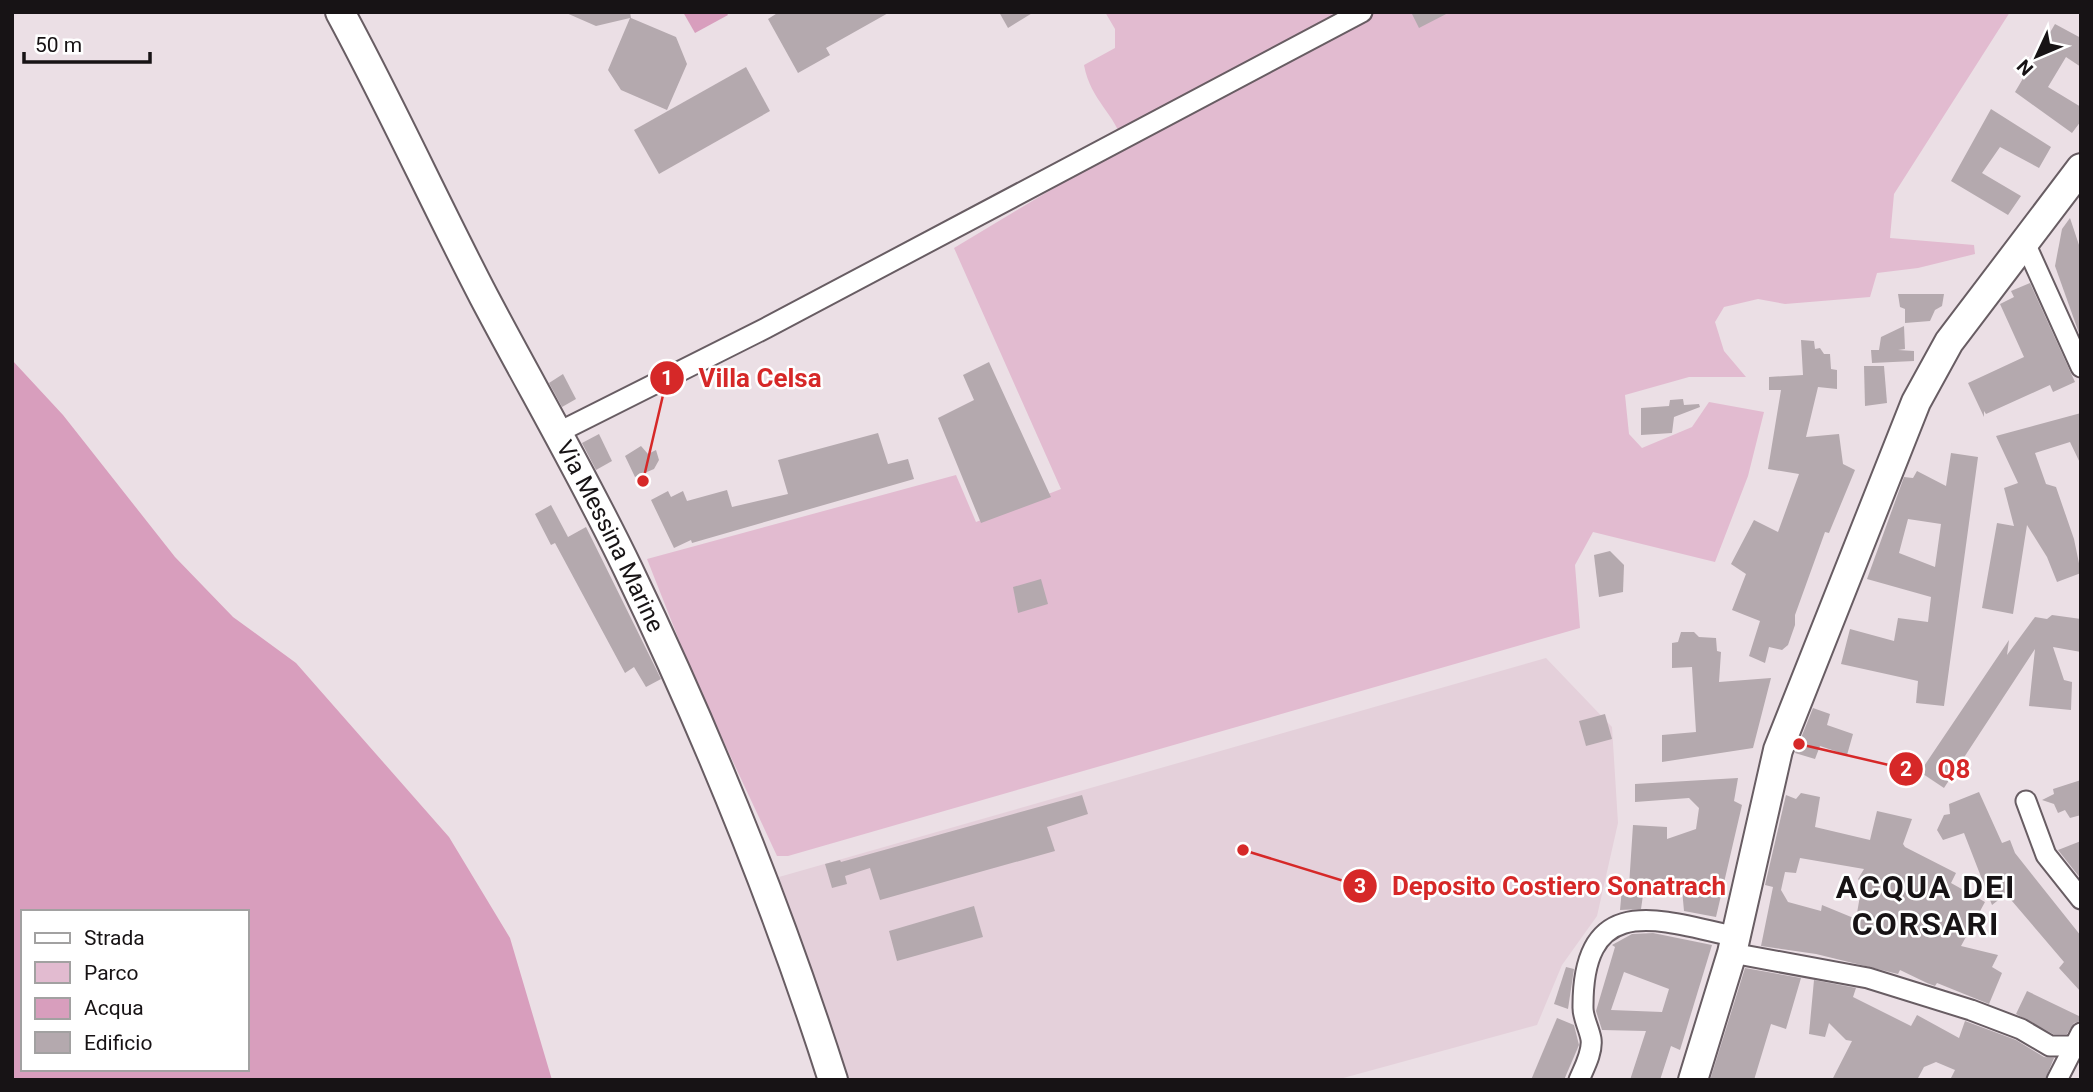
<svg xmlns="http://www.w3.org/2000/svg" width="2093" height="1092" viewBox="0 0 2093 1092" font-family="Roboto,sans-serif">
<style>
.built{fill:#e4d0da}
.green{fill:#e2bbd0}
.water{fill:#d89ebd;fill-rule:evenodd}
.building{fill:#b4a9ae;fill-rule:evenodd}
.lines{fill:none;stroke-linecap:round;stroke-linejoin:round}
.street-casing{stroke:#685d63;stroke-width:23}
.secondary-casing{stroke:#685d63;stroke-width:32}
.street{stroke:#fff;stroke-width:19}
.secondary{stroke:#fff;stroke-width:28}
.labels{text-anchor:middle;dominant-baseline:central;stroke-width:5;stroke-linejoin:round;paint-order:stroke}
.street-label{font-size:24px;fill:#171315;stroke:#fff}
.district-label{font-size:32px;font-weight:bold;letter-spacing:2px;fill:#171315;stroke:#fff}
.leader{fill:none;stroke:#d62828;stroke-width:2.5}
.callout-dot{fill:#d62828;stroke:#fff;stroke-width:2.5}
.mark-label{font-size:21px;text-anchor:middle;font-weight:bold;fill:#fff}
.callout-label{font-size:26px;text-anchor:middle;font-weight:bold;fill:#d62828;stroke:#fff;stroke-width:5;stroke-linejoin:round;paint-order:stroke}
</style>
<rect width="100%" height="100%" fill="#ebdfe5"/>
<!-- built -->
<polygon class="built" points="1546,658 1612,727 1618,823 1597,916 1562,965 1537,1025 1336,1080 848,1080 779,877"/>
<!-- green -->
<path class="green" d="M1105,12H2010L1894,194L1890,238L1974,245L1975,254L1918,268L1877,273L1870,297L1785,304L1758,299L1724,307L1715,322L1724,351L1746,377H1689L1625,395L1629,434L1642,448L1692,427L1709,402L1764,412L1748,476L1715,562L1593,532L1575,565L1580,628L788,856H777L694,678L647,559L956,475L976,522L1061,489L954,248L1124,146C1115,112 1091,102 1084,65L1115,48V29Z"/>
<!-- water -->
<g class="water">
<polygon points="683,12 726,12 728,15 695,33"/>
<path d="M12,360L63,415L175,557L233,617L296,663L449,837L510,938L552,1080H12ZM23,912H247V1069H23Z"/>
</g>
<!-- building -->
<g class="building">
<polygon points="564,12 630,12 631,18 676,37 687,64 667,110 621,90 608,70 630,18 596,26"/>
<polygon points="779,12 890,12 826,48 830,55 798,73 768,19"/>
<polygon points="999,12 1034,12 1008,28"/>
<polygon points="1411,12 1450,12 1419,28"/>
<polygon points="2055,24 2081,38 2081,67 2066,57 2048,87 2081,107 2081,121 2072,133 2015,92"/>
<polygon points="746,67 770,111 659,174 634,130"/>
<polygon points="1991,109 2051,147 2039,168 2000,147 1982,173 2021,196 2008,215 1951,181"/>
<polygon points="2070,218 2081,251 2080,336 2055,266 2062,229"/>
<polygon points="2030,283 2075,382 2053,392 2050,385 1986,414 1984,411 1984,417 1968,383 2024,357 2000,304 2014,297 2011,291"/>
<polygon points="1898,294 1944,294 1942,306 1935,310 1930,321 1905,323 1905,309 1900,307"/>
<polygon points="1904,326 1905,349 1898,350 1914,351 1914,361 1872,363 1871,350 1879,350 1881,337"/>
<polygon points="1801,340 1814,341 1815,349 1820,348 1824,354 1830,354 1831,369 1837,370 1837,389 1818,387 1806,437 1839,434 1843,464 1855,470 1829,533 1825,532 1795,615 1795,625 1788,645 1782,650 1769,647 1765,663 1749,656 1760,621 1732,610 1746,574 1731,564 1754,520 1778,532 1799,474 1768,469 1781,390 1769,390 1769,377 1803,375"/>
<polygon points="989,362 1051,497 981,523 938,418 974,400 963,375"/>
<polygon points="1864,366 1884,366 1887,403 1865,406"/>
<polygon points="563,374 576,399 562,407 549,383"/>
<polygon points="1683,399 1684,405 1699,404 1700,407 1674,417 1672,433 1641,435 1641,408 1669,406 1670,400"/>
<polygon points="2081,413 2081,465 2070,442 2035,453 2046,484 2056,487 2074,539 2081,573 2057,582 2047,557 2027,525 2013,614 1982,608 1997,523 2014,526 2004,488 2018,483 1996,436"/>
<polygon points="878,433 888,464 908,459 914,479 692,543 691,540 674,548 651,500 668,491 671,497 683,491 687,501 727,490 732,507 788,494 778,460"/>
<polygon points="599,434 612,461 596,470 582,443"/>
<polygon points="641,446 648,454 656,450 659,460 654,469 635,477 625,456"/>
<path d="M1951,453L1978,457L1944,706L1916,703L1918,681L1841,664L1850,629L1894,641L1898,618L1928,622L1931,597L1867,579L1904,477L1913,478L1917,471L1946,486ZM1908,519L1941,524L1935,567L1899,553Z"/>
<polygon points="551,505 568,537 586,527 661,679 646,687 634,667 625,673 555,543 551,545 535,514"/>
<polygon points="1610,551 1624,565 1623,592 1599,597 1594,555"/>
<polygon points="1041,579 1048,604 1018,613 1013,587"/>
<polygon points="2052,615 2081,619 2081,652 2053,647 2064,680 2072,682 2071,710 2029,706 2035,649 1944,788 1920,772 2009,640 2007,655 2035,617 2047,619"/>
<polygon points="1681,632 1694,632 1699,637 1716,638 1717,651 1721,652 1719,682 1771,678 1753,748 1662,762 1662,735 1696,732 1692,667 1672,668 1672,643 1678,642"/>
<polygon points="1813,708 1830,714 1827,725 1853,734 1847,755 1820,746 1815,759 1795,753"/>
<polygon points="1605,714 1612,739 1586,746 1579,721"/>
<polygon points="1738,778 1734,801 1742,805 1716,917 1684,911 1682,889 1644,888 1641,909 1620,910 1622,888 1629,886 1633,825 1667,827 1667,839 1696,829 1699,808 1689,798 1635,802 1635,784"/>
<polygon points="2081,780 2081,815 2070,818 2065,810 2058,813 2054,804 2042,800 2054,794 2053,789"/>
<polygon points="1979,792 2002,843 2010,840 2015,853 2081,936 2081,992 2059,968 2064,962 2006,894 1992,905 1964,833 1943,840 1937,830 1944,815 1950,814 1949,804"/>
<path d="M1801,793L1820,797L1815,827L1870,840L1877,811L1912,819L1903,844L1905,847L1956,873L1951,883L1985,902L1961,946L1998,955L1992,967L2002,973L1989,1004L1937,983L1935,986L1927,983L1900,970L1898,974L1816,954L1761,946L1773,887L1765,885L1786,795L1796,799ZM1800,858L1864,869L1858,879L1862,884L1856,919L1822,905L1821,911L1788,902L1781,890L1785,872L1796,873Z"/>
<polygon points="1082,795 1088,814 1047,827 1055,851 880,900 870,868 845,876 847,884 832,888 825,864 840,860 841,862"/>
<polygon points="2081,841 2081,879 2058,850"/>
<polygon points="974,906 983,937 897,961 889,931"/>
<path d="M1653,933L1712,945L1680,1050L1671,1046L1660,1080H1630L1646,1031L1602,1030L1596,1011L1615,947L1612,945L1632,934ZM1624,972L1669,989L1662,1012L1611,1010Z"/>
<polygon points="1566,967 1574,969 1568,1009 1554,1004"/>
<polygon points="1745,968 1801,978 1786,1029 1771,1024 1754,1080 1710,1080"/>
<polygon points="1814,980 1856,988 1853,997 1911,1026 1917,1015 1959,1038 1965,1021 2016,1040 2044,1057 2054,1058 2045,1080 1950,1080 1955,1070 1936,1062 1924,1067 1917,1080 1832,1080 1852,1041 1846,1040 1829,1023 1825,1037 1809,1034"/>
<polygon points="2027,991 2081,1017 2081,1021 2074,1023 2067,1034 2053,1034 2016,1014"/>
<polygon points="1557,1018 1574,1025 1579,1045 1564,1080 1531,1080"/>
</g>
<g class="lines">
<defs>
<g id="street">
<polyline points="2025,243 2081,367"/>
<polyline points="555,434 766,328 1362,12"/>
<polyline points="2026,801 2046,855 2081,899"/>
<polyline points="1732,953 1868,978 1971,1010 2021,1029 2050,1046 2073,1046"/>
<path d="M1579,1080C1584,1068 1593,1052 1591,1039C1589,1028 1583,1018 1583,1008C1582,891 1658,919 1736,937"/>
<polyline points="2057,1080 2081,1033"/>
</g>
<g id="secondary">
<path id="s1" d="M340,12C391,106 435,203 484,297C532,388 584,477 628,569C708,735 777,905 833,1080"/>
<polyline points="1693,1080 1732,953 1778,750 1916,402 1949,342 2081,168"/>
</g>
</defs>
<!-- street casing -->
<use href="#street" class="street-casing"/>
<!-- secondary casing -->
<use href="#secondary" class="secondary-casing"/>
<!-- street -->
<use href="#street" class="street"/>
<!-- secondary -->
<use href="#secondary" class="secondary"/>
</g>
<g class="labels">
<!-- street labels -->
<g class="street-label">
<text stroke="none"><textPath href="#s1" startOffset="590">Via Messina Marine</textPath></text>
</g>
<!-- district labels -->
<g class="district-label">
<text x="1926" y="887">ACQUA DEI<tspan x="1926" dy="37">CORSARI</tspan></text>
</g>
</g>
<!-- callouts -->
<path class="leader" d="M643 481L667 378M1799 744L1906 769M1243 850L1360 886"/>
<g class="callout-dot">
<circle cx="643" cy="481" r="7"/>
<circle cx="1799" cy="744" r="7"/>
<circle cx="1243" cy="850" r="7"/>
<circle cx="667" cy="378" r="18"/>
<circle cx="1906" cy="769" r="18"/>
<circle cx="1360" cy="886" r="18"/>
</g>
<g class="mark-label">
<text x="667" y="385">1</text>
<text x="1906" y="776">2</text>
<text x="1360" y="893">3</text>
</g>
<g class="callout-label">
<text x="760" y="387">Villa Celsa</text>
<text x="1954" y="778">Q8</text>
<text x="1559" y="895">Deposito Costiero Sonatrach</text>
</g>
<!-- border -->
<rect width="2093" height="1092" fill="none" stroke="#171315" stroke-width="28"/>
<!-- legend -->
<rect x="21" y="910" width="228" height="161" fill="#ffffff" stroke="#a2a1a1" stroke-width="2"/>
<rect x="35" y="933" width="35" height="10" fill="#ffffff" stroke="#a2a1a1" stroke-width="2"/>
<text x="84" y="945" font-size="21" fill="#171315">Strada</text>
<rect x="35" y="962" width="35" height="21" fill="#e2bbd0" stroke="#a2a1a1" stroke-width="2"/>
<text x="84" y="980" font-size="21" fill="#171315">Parco</text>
<rect x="35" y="998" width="35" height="21" fill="#d89ebd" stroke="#a2a1a1" stroke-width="2"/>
<text x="84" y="1015" font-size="21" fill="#171315">Acqua</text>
<rect x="35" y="1032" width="35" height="21" fill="#b4a9ae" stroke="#a2a1a1" stroke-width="2"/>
<text x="84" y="1050" font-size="21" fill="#171315">Edificio</text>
<!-- north arrow -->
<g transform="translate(2037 56) rotate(226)" stroke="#ffffff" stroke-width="5" paint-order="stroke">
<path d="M0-5L12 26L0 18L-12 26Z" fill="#171315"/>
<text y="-10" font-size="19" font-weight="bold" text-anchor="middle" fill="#171315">N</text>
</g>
<!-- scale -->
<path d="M24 52v10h126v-10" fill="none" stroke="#171315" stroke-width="3.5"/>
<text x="35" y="52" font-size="21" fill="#171315" stroke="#ffffff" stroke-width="5" paint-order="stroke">50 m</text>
</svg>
